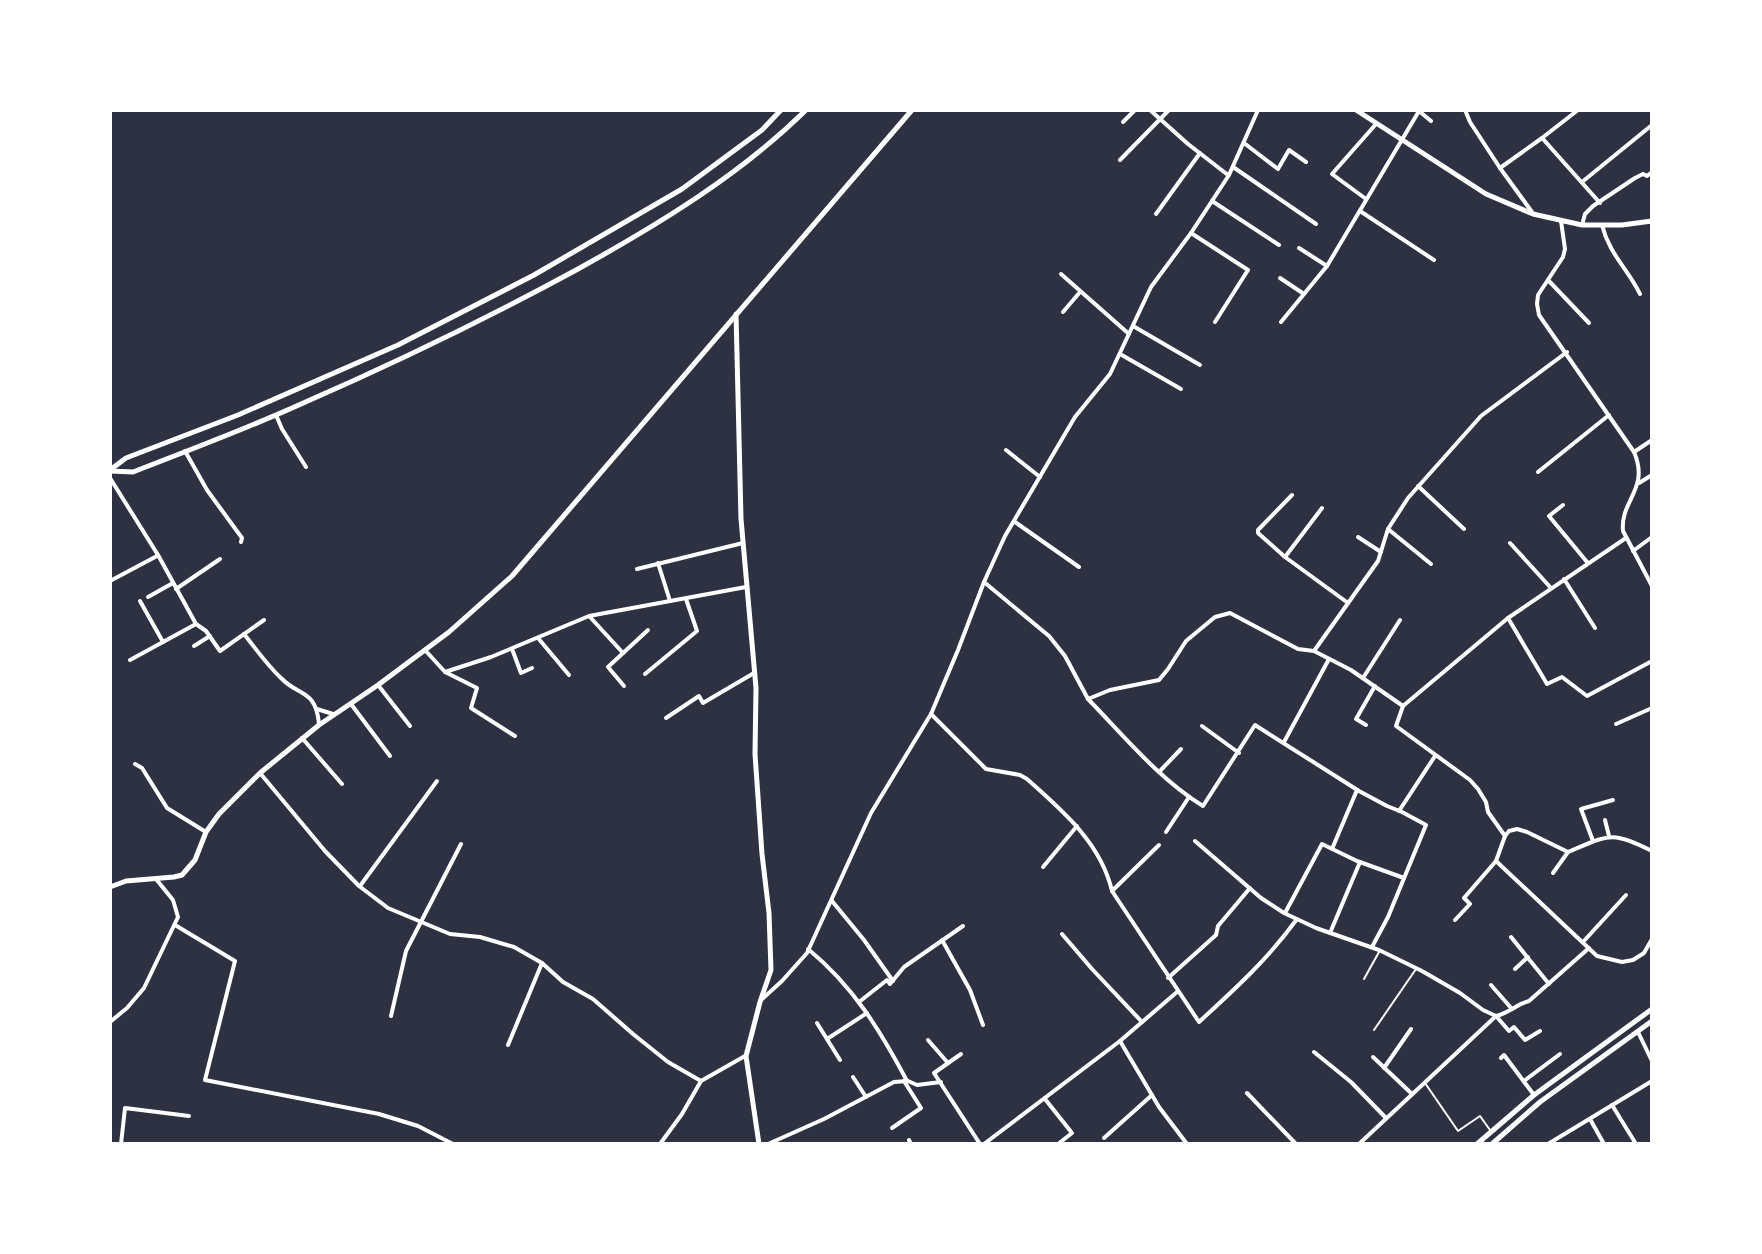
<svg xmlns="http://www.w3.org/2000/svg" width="1762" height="1254" viewBox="0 0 1762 1254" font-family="'Libre Baskerville',serif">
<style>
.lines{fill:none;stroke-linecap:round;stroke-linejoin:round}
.service{stroke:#fff;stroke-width:2}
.minor{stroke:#fff;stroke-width:4}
.tertiary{stroke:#fff;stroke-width:5}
.secondary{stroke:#fff;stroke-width:5}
</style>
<rect width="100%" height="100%" fill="#2d3142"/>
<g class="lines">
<!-- service -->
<g class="service">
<polyline points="1364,979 1379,952"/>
<polyline points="1374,1030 1416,969"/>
<polyline points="1425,1083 1458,1131 1480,1116 1490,1130"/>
</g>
<!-- minor -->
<g class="minor">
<polyline points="1150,110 1188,144 1228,175"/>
<polyline points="1465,110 1470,122 1500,168 1532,212"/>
<polyline points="1123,122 1135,110"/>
<polyline points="1543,139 1600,203"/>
<polyline points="1244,143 1278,169 1289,150 1306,162"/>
<polyline points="1120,160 1169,110"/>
<polyline points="1233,167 1316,224"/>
<polyline points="1500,168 1542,138 1578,110"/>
<polyline points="1582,182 1652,125"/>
<polyline points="1366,199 1332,174 1376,124"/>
<polyline points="1212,201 1279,245"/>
<polyline points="1360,211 1434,260"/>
<polyline points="1156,214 1200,153"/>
<path d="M1561,221L1565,249L1563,257L1538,295L1537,304L1539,315L1634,452C1650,489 1620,500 1623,531L1652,586"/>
<polyline points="1582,225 1585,214 1593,206 1635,178 1643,174 1647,176 1652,172"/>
<path d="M1602,225C1609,254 1628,269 1640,294"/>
<polyline points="1191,233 1248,270 1215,322"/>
<polyline points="1299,248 1327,266"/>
<polyline points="1061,274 1129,334"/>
<polyline points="1280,278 1304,294"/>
<polyline points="1548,280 1589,323"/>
<polyline points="1063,312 1080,292"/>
<polyline points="1281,322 1327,266 1419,111 1431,121"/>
<polyline points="1133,326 1200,365"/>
<polyline points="1120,354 1181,389"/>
<polyline points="276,415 282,429 306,467"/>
<polyline points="1006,450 1040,477"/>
<polyline points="185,451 207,490 242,538 241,542"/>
<polyline points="1634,452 1652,440"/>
<polyline points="1538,472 1609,415"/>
<polyline points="110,478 158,555 196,624 206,631 220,651 264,620"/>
<polyline points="1639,483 1652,475"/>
<polyline points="1418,486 1464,529"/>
<polyline points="1292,495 1258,530 1258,533 1285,557 1348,603"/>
<polyline points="1563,505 1549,516 1587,562"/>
<polyline points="1015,522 1079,567"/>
<polyline points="1388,529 1431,564"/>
<polyline points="1358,537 1381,552"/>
<polyline points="1510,543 1551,588"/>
<polyline points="1633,551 1652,537"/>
<polyline points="1285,557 1322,508"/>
<polyline points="658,563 670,601"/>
<polyline points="637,569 743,543"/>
<polyline points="1564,579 1595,628"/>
<polyline points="110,581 157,556"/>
<polyline points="984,582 1049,636 1065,656 1088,699 1110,690 1159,680 1168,669 1186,641 1215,617 1230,613 1298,649 1314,651 1351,670 1403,706 1396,726 1470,780 1478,789 1486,802 1488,812 1505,836"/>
<polyline points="176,589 220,559"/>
<polyline points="148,597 173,583"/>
<polyline points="140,601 163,642"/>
<polyline points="590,617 623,653"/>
<polyline points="1508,618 1547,684 1562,677 1587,696 1652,661"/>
<path d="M244,634C256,649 267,665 281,678C299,697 316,689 319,724"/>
<polyline points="538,638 569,675"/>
<polyline points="194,646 210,636"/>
<polyline points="512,649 521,673 532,668"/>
<polyline points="425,650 445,672 477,688 471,708 515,736"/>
<polyline points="1314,651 1378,561 1388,529 1408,498 1481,416 1567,352"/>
<polyline points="130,660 196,624"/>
<polyline points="445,672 491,657 589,616 746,587"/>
<polyline points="645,674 697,631 686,599"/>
<polyline points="1363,678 1400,620"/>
<polyline points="378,685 410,726"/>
<polyline points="624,686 608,667 648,630"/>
<path d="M1088,699C1124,736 1159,779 1203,806L1255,725L1359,791L1387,806L1402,812L1426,825L1388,917L1372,947"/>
<polyline points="351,704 390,756"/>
<polyline points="1403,706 1508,618 1626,538"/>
<polyline points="317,709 333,714"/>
<path d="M931,714L986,769L1020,775L1027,779C1062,810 1101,843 1112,891L1199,1022C1235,989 1268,959 1297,919"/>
<polyline points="666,718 699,696 703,703 754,673"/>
<polyline points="1616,724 1652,708"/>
<polyline points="1366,725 1356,719 1375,686"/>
<polyline points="1202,726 1239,753"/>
<polyline points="302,738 342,784"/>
<polyline points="1284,742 1329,659"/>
<polyline points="135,764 142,768 167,808 206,832"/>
<polyline points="1159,772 1181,749"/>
<polyline points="260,773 325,851 359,886 388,908 450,934 480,937 514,947 542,963 563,982 593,999 633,1034 668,1062 701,1081"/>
<polyline points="1399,811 1435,756"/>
<polyline points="1605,820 1609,836"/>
<polyline points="1166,832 1189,797"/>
<path d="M1505,836L1509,831L1517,829L1527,832L1568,852C1609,835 1611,830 1652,851"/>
<polyline points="1195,841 1261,898 1284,913 1316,928 1379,950 1422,971 1460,993 1483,1010 1496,1016 1509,1031 1514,1027 1525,1040 1540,1031"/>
<polyline points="1593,841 1581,809 1613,800"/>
<polyline points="1332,849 1357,790"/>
<polyline points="1496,861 1505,836"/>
<polyline points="1043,867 1077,826"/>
<polyline points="1553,873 1568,852"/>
<polyline points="360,886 437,781"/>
<polyline points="1112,891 1159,845"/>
<polyline points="832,901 864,940 893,981"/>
<polyline points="1285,913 1322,844 1357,861 1404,878"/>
<polyline points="1455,920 1470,904 1464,898 1496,861 1597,956 1622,962 1633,960 1644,953 1652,939"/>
<polyline points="175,925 235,961 205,1080 379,1114 418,1126 453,1144"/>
<polyline points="1330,933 1360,862"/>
<polyline points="1062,934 1092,969 1142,1022"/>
<polyline points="1511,937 1549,984"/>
<polyline points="942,940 970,990 983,1025"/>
<polyline points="1583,942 1626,895"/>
<path d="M808,949C853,986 880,1030 907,1081"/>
<polyline points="1515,969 1528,957"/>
<polyline points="1168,978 1216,935 1218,926 1250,888"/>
<polyline points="1491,985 1512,1009"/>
<polyline points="761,1000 782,981 807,953 871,813 931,714 958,650 984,582 1005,536 1075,417 1110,374 1151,287 1191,233 1229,175 1258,110"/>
<polyline points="859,1002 887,980 890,984 904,967 963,926"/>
<polyline points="391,1016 406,951 461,844"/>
<polyline points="110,1022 127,1008 144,988 178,917 173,900 156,879"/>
<polyline points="817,1023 840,1060"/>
<polyline points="1638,1032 1652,1061"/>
<polyline points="827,1039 867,1013"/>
<polyline points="928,1040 948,1063"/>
<polyline points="1120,1041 1159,1107 1187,1144"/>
<polyline points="508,1045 542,963"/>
<polyline points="1314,1052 1351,1082 1386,1118"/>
<polyline points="961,1054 934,1073 980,1144"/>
<polyline points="1373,1057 1412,1094"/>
<polyline points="1501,1058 1504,1055 1534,1095"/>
<polyline points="1384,1068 1411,1029"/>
<polyline points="853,1077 866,1097"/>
<polyline points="1524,1081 1560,1054"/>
<polyline points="1247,1093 1296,1144"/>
<polyline points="1045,1099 1072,1133 1058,1144"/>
<polyline points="1612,1105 1636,1144"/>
<polyline points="1590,1119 1604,1144"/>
<polyline points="892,1128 921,1108 904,1081"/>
<polyline points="1104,1138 1152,1095"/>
<polyline points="909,1140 911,1144"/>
<polyline points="121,1144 125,1108 189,1116"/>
<polyline points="660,1144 682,1114 701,1081 745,1056"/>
<polyline points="768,1144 824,1119 894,1082 908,1081 917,1085 941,1082"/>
<polyline points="984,1144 1120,1041 1177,992"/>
<path d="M1359,1144L1496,1016C1509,1013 1517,1004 1529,1001L1589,948"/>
<polyline points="1548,1144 1652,1081"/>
</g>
<!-- tertiary -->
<g class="tertiary">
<polyline points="736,314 741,519 756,688 755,754 762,854 769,913 771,970 760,1002 746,1056 759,1144"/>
<polyline points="110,470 126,458 238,415 398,345 534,275 682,189 762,130 781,110"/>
<path d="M110,471L133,472C189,450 246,429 301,404C395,363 488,318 578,269C659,224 740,175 806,110"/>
<polyline points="110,887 126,881 174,877 182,875 195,860 206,832 219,814 260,773 319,725 378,685 449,632 512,576 912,110"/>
<polyline points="1477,1144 1534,1095 1652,1009"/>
<polyline points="1492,1144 1540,1102 1652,1021"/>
</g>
<!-- secondary -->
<polyline class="secondary" points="1356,110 1486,194 1533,214 1582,225 1622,225 1652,221"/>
</g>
<!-- border -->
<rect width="1762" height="1254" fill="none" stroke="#ffffff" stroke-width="224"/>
</svg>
